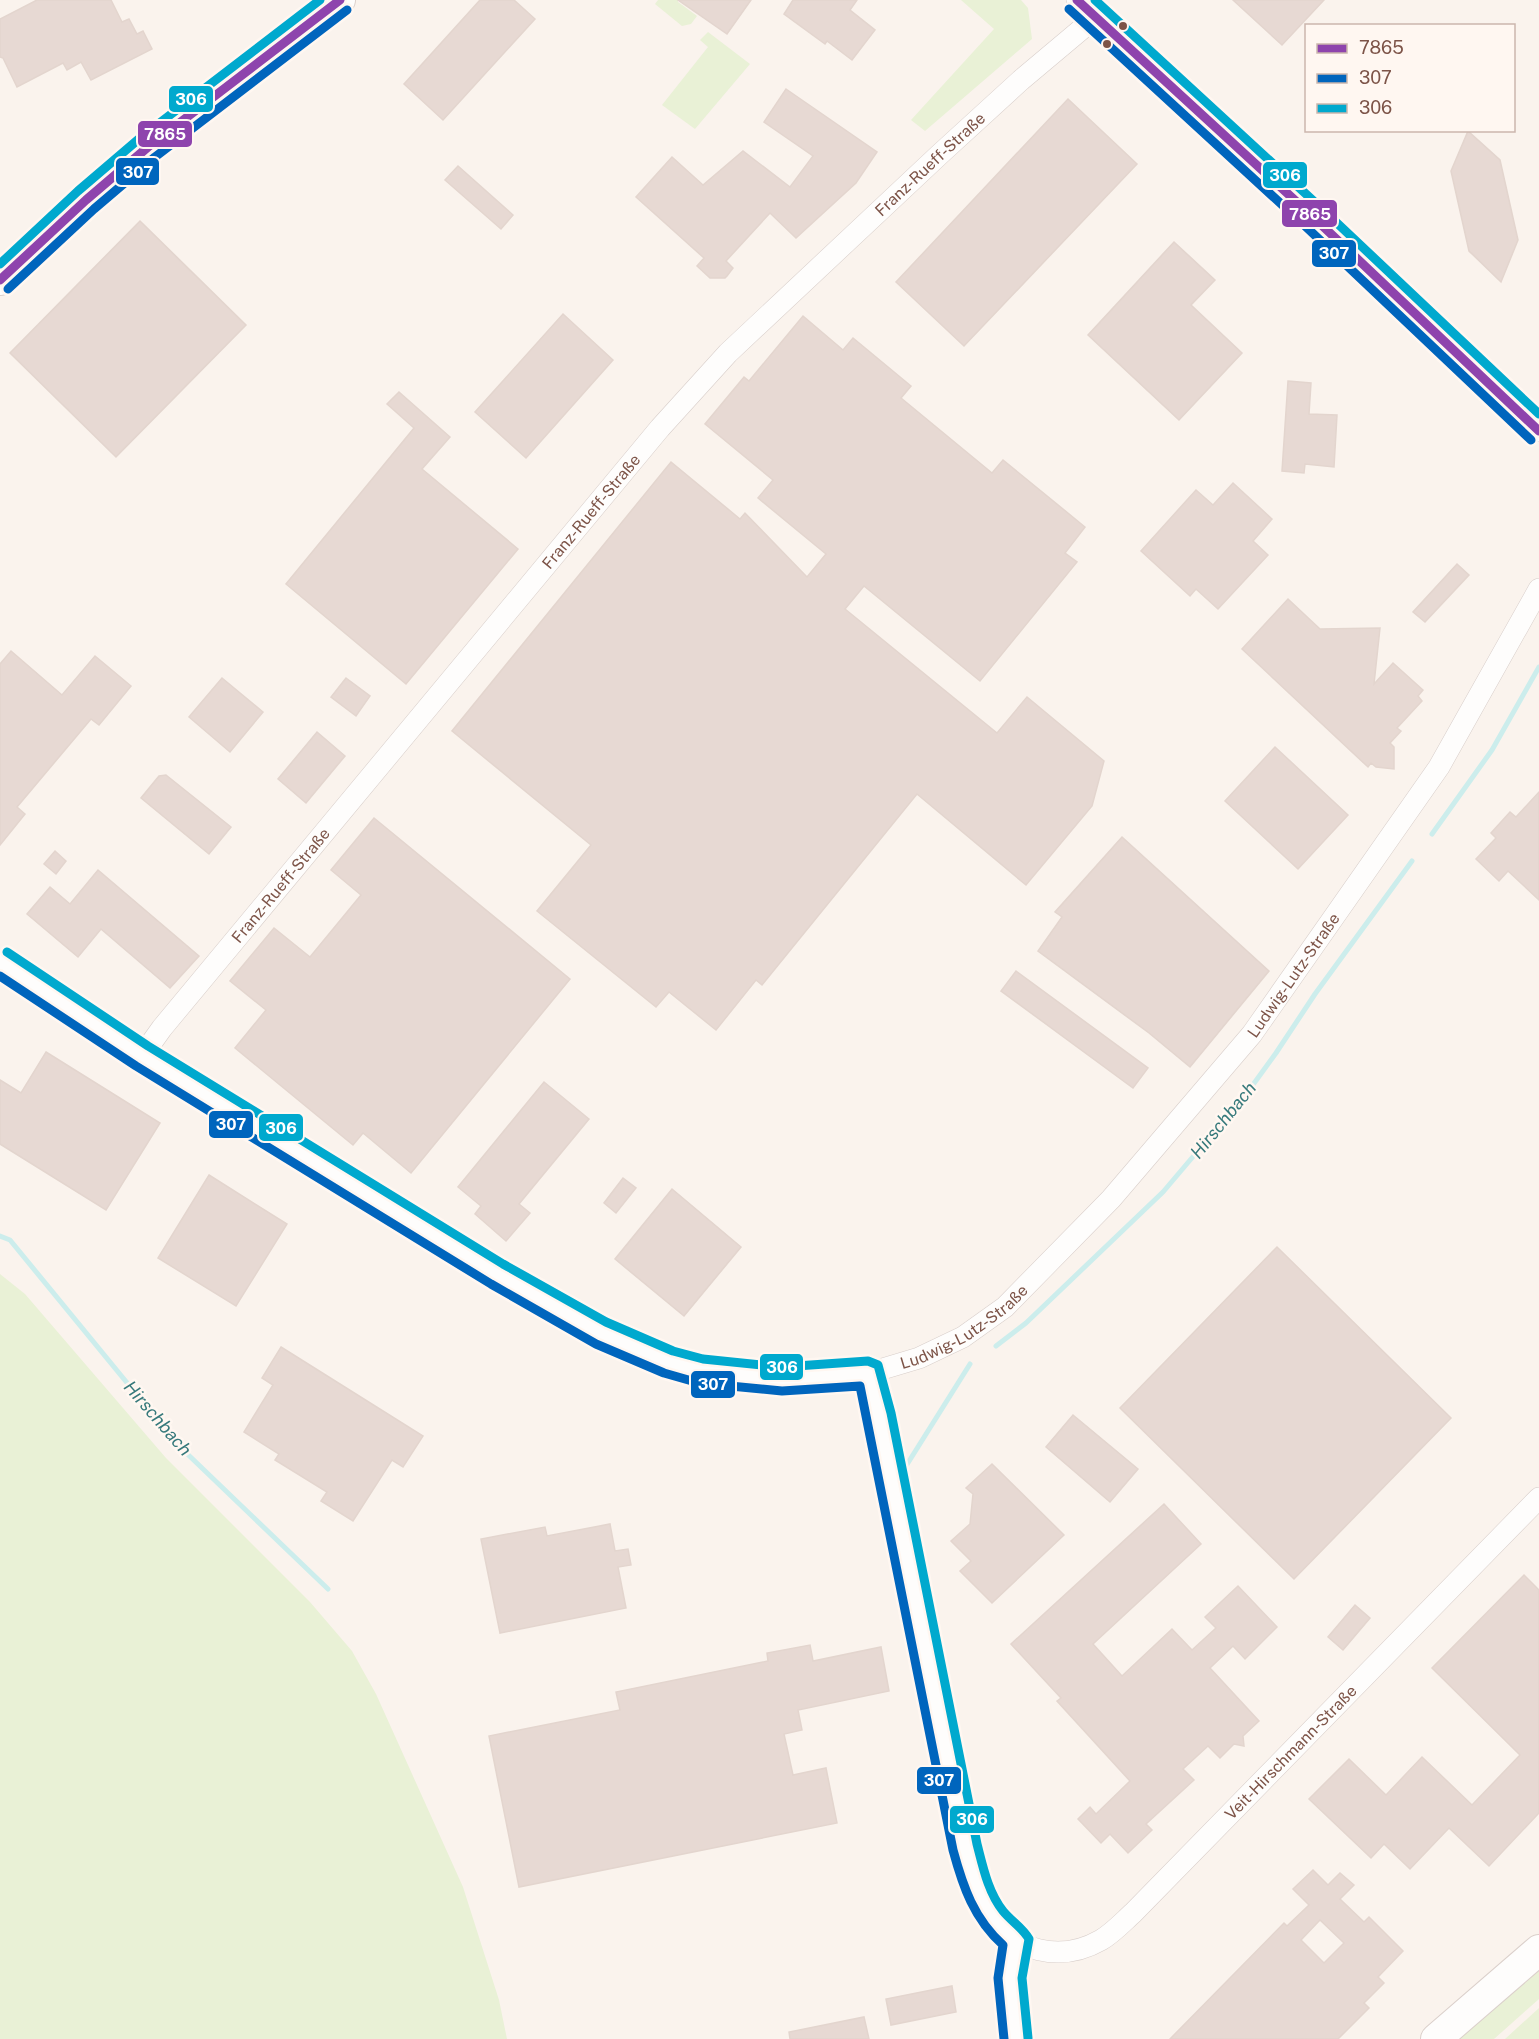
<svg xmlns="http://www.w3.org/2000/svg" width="1539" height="2039" viewBox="0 0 1539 2039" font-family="'Public Sans',sans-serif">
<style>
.green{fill:#e9f1d6}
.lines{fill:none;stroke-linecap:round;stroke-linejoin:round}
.stream{stroke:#ccedec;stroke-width:5}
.building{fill:#e7d9d3;stroke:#e3d5ce;stroke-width:1.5;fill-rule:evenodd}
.street-casing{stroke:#d8ceca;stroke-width:22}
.secondary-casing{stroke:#dbd0cb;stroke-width:32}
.street{stroke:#fefdfc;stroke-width:21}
.secondary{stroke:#fefdfc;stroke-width:30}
.bus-1-casing{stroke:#fff7f1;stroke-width:14}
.bus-2-casing{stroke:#fff7f1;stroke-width:14}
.bus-3-casing{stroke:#fff7f1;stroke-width:14}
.bus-1{stroke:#8e44ad;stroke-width:9}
.bus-2{stroke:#0065bd;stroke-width:9}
.bus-3{stroke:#00a9ce;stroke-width:9}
.bus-dot{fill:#7d5448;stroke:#fff7f1;stroke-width:2}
.labels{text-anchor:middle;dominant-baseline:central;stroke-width:5;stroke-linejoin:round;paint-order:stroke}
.street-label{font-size:16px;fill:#7d5448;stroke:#fff7f1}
.water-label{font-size:18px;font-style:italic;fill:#36797b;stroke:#fff7f1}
.line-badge{stroke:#fff7f1;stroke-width:2}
.badge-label{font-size:16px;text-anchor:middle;font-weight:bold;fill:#fff}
</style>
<rect width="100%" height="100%" fill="#faf3ed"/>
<!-- green -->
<g class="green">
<polygon points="658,0 678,0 678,2 697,16 691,24 682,26 655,4"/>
<polygon points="961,0 1021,0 1028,8 1032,39 925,131 911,120 994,29"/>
<polygon points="708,32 750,64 695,129 662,105 708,47 700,40"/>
<polygon points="0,1274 25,1294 166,1458 310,1602 352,1651 376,1694 463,1887 499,2000 507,2039 0,2039"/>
<polygon points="1539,1960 1539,1999 1494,2039 1449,2039"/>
<polygon points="1539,2008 1539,2039 1505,2039"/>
</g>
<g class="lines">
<!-- stream -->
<g class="stream">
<polyline points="1432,834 1492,750 1539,667"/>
<polyline points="0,1236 10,1240 178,1445 328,1589"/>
<polyline points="996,1346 1026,1323 1163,1192 1247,1093 1276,1053 1315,994 1412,861"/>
<polyline points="906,1466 970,1364"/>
</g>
</g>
<!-- building -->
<g class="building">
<polygon points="37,0 111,0 122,22 129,19 137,34 143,31 152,49 91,80 81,62 67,70 63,63 17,87 3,58 0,57 0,19"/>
<polygon points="480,0 514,0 535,19 443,120 404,84"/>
<polygon points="678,0 751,0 727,34"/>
<polygon points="793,0 857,0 850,10 875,30 852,60 827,41 825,44 784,14"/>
<polygon points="1233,0 1324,0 1282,45"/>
<polygon points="786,89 877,152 856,183 796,238 770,213 726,261 733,268 727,276 725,278 710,278 697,266 704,258 636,197 672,157 703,185 743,151 790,187 813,156 764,122"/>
<polygon points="1068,99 1137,164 964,346 896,282"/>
<polygon points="1468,131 1500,160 1518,240 1501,282 1469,251 1451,171"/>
<polygon points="458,166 513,215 501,229 445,180"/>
<polygon points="140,221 246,325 116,457 10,353"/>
<polygon points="1174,242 1215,280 1191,305 1242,353 1179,420 1088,335"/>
<polygon points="563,314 613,360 526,458 475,412"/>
<polygon points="803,316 843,350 853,338 911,386 901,398 992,473 1003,460 1085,527 1065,553 1077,562 980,681 864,586 845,609 997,733 1027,697 1104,761 1092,806 1026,885 917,794 762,985 756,980 716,1030 669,992 656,1007 537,911 591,845 452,731 671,462 740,519 745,513 807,577 826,554 758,498 773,480 705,424 744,377 749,381"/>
<polygon points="1288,381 1311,383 1309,414 1337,415 1334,467 1305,464 1304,473 1282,471"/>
<polygon points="399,392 450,437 422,469 518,549 406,684 286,584 414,428 387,404"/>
<polygon points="1233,483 1272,519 1253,541 1268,555 1218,609 1196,589 1190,596 1141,551 1196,490 1213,505"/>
<polygon points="1457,564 1469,575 1425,622 1413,612"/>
<polygon points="1288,599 1320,629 1380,628 1374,684 1393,663 1423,690 1418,696 1422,701 1397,728 1401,731 1390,743 1394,747 1394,769 1376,767 1371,763 1368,767 1242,649"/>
<polygon points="11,651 62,695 95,656 131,686 99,725 91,719 17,807 25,814 0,845 0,664"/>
<polygon points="222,678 263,712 230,752 189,717"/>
<polygon points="346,678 370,696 356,716 331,697"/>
<polygon points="317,732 345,756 306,803 278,779"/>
<polygon points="1275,747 1348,815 1298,869 1225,801"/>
<polygon points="166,775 231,827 209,854 141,798 159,776"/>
<polygon points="1539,792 1539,900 1508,871 1499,881 1476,859 1496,838 1491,833 1510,812 1516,817"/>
<polygon points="374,818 570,979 411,1173 363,1133 353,1145 235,1048 266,1010 230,981 274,928 310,957 361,895 331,870"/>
<polygon points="1122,837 1269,971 1190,1067 1149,1033 1038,951 1062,917 1055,912"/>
<polygon points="55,851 66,861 56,874 44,864"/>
<polygon points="98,870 199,956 170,988 101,929 78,957 27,914 50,887 70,904"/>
<polygon points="1016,971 1148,1068 1133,1088 1001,991"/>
<polygon points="46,1052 160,1123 106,1210 0,1144 0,1080 21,1093"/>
<polygon points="544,1082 589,1119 519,1204 530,1213 506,1241 475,1214 481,1206 458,1187"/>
<polygon points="209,1175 287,1224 236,1306 158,1258"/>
<polygon points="623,1178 636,1188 616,1213 604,1203"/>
<polygon points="672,1189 741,1247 684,1316 615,1259"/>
<polygon points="1277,1247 1451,1418 1294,1579 1120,1408"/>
<polygon points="281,1347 423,1436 403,1467 392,1460 353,1521 321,1501 327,1492 275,1460 279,1454 244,1432 273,1385 262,1378"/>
<polygon points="1073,1415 1138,1469 1110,1502 1046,1447"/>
<polygon points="992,1464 1064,1535 992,1603 960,1571 971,1561 951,1541 970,1524 973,1494 966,1488"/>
<polygon points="1164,1504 1201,1544 1093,1644 1122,1676 1172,1629 1192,1650 1216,1628 1205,1617 1238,1586 1277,1627 1245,1659 1233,1646 1210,1668 1259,1721 1243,1736 1244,1746 1234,1744 1220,1758 1208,1746 1183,1769 1194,1780 1146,1824 1152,1830 1128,1853 1110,1834 1101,1843 1078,1819 1090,1807 1096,1814 1130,1781 1057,1701 1061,1698 1011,1644"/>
<polygon points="610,1524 615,1551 628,1549 631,1565 618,1567 626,1608 500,1633 481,1539 545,1527 547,1536"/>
<polygon points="1524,1575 1539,1590 1539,1813 1489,1866 1449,1828 1410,1869 1384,1844 1371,1858 1309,1799 1349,1759 1386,1795 1422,1757 1472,1805 1520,1755 1432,1668"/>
<polygon points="1355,1605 1370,1618 1343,1650 1328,1637"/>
<polygon points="810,1645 813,1661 881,1647 889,1691 798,1710 802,1730 784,1734 793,1775 826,1768 837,1823 519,1887 489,1736 620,1710 616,1692 768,1661 767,1653"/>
<path d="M1313,1870L1328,1885L1340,1873L1354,1885L1340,1899L1364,1922L1369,1917L1403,1951L1378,1977L1384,1983L1364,2003L1369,2008L1338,2039H1170L1284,1923L1287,1926L1309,1905L1293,1889ZM1320,1920L1344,1943L1324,1963L1301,1940Z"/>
<polygon points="952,1986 956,2012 891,2025 886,1999"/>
<polygon points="864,2017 869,2039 790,2039 789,2032"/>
</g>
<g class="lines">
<defs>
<g id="street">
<polyline points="1077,0 1311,215 1539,431"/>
<path id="s1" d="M0,962L142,1056L497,1274L601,1333L669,1362L701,1371L782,1379L869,1373L919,1358L963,1337L1005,1307L1111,1199L1252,1034L1439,767L1539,589"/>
<path id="s2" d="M142,1056L162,1028L660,428L728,353L939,155L1021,80L1096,17"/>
<path id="s3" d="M869,1373L879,1415L965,1847C971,1869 975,1894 987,1913C1013,1952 1061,1963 1101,1940C1113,1933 1123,1922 1133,1913L1539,1498"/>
<path d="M1016,2039C1013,2009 1003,1971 1017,1942"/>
</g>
<g id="secondary">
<path d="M0,280C29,254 57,226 86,200C167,128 254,64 340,0"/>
<polyline points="1436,2039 1539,1950"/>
</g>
</defs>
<!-- street casing -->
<use href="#street" class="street-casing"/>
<!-- secondary casing -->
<use href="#secondary" class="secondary-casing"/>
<!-- street -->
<use href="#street" class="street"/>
<!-- secondary -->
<use href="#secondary" class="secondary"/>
<defs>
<g id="bus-1">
<polyline points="1077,0 1311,215 1539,431"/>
<polyline points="0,280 86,200 148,147 340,0"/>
</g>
<g id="bus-2">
<polyline points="1069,9 1303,224 1531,440"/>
<polyline points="8,289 94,209 155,157 347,10"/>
<path d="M0,976L136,1066L491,1284L596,1344L664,1373L699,1383L782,1391L860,1386L953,1850C963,1887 974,1919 1003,1945L998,1978L1004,2039"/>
</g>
<g id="bus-3">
<polyline points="1095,0 1319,206 1539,414"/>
<polyline points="0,264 78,191 140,138 320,0"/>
<path d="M7,952L148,1046L503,1264L606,1322L673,1351L703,1359L782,1367L868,1361L878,1365L891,1413L977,1844C983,1867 988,1892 1003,1911C1011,1921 1023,1928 1029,1939L1022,1978L1028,2038"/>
</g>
</defs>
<!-- bus-1 casing -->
<use href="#bus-1" class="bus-1-casing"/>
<!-- bus-2 casing -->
<use href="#bus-2" class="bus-2-casing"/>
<!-- bus-3 casing -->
<use href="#bus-3" class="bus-3-casing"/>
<!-- bus-1 -->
<use href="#bus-1" class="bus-1"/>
<!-- bus-2 -->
<use href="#bus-2" class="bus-2"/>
<!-- bus-3 -->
<use href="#bus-3" class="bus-3"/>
</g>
<!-- markers -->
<g class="bus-dot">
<circle cx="1123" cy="26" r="5"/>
<circle cx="1107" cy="44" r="5"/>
</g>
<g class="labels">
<!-- street labels -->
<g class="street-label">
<text stroke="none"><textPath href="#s2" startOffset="1192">Franz-Rueff-Straße</textPath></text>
<text stroke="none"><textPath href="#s2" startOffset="706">Franz-Rueff-Straße</textPath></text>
<text stroke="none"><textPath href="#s2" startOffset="220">Franz-Rueff-Straße</textPath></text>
<text stroke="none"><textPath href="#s1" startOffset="1575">Ludwig-Lutz-Straße</textPath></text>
<text stroke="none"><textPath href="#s1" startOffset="1089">Ludwig-Lutz-Straße</textPath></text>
<text stroke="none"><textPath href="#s3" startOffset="950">Veit-Hirschmann-Straße</textPath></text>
</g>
<!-- water labels -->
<g class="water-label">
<text transform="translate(1223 1120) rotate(-51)">Hirschbach</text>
<text transform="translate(158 1418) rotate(49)">Hirschbach</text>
</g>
</g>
<g class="line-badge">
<rect x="168" y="85" width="46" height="28" rx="6" fill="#00a9ce"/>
<rect x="137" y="120" width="56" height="28" rx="6" fill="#8e44ad"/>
<rect x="115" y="157" width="45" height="29" rx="6" fill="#0065bd"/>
<rect x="1262" y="161" width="46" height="28" rx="6" fill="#00a9ce"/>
<rect x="1281" y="199" width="57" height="29" rx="6" fill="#8e44ad"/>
<rect x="1311" y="239" width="46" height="29" rx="6" fill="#0065bd"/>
<rect x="208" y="1110" width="46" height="29" rx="6" fill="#0065bd"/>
<rect x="258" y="1113" width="46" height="29" rx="6" fill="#00a9ce"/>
<rect x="759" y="1353" width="45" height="28" rx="6" fill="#00a9ce"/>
<rect x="690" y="1370" width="46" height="29" rx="6" fill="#0065bd"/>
<rect x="916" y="1766" width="46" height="29" rx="6" fill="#0065bd"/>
<rect x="949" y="1805" width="46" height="29" rx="6" fill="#00a9ce"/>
</g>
<g class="badge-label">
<text x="191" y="105">306</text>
<text x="165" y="140">7865</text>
<text x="138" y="178">307</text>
<text x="1285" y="181">306</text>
<text x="1310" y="220">7865</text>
<text x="1334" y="259">307</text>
<text x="231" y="1130">307</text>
<text x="281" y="1134">306</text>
<text x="782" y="1373">306</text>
<text x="713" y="1390">307</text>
<text x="939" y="1786">307</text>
<text x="972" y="1825">306</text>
</g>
<!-- legend -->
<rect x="1305" y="24" width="210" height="108" fill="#fff7f1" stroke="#cbb6ad" stroke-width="1.5"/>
<rect x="1317" y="44" width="30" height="9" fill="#8e44ad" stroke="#cbb6ad" stroke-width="1.5"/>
<text x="1359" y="54" font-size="18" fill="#7d5448">7865</text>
<rect x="1317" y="74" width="30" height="9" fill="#0065bd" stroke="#cbb6ad" stroke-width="1.5"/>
<text x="1359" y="84" font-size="18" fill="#7d5448">307</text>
<rect x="1317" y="104" width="30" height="9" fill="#00a9ce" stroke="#cbb6ad" stroke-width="1.5"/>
<text x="1359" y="114" font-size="18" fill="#7d5448">306</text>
</svg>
